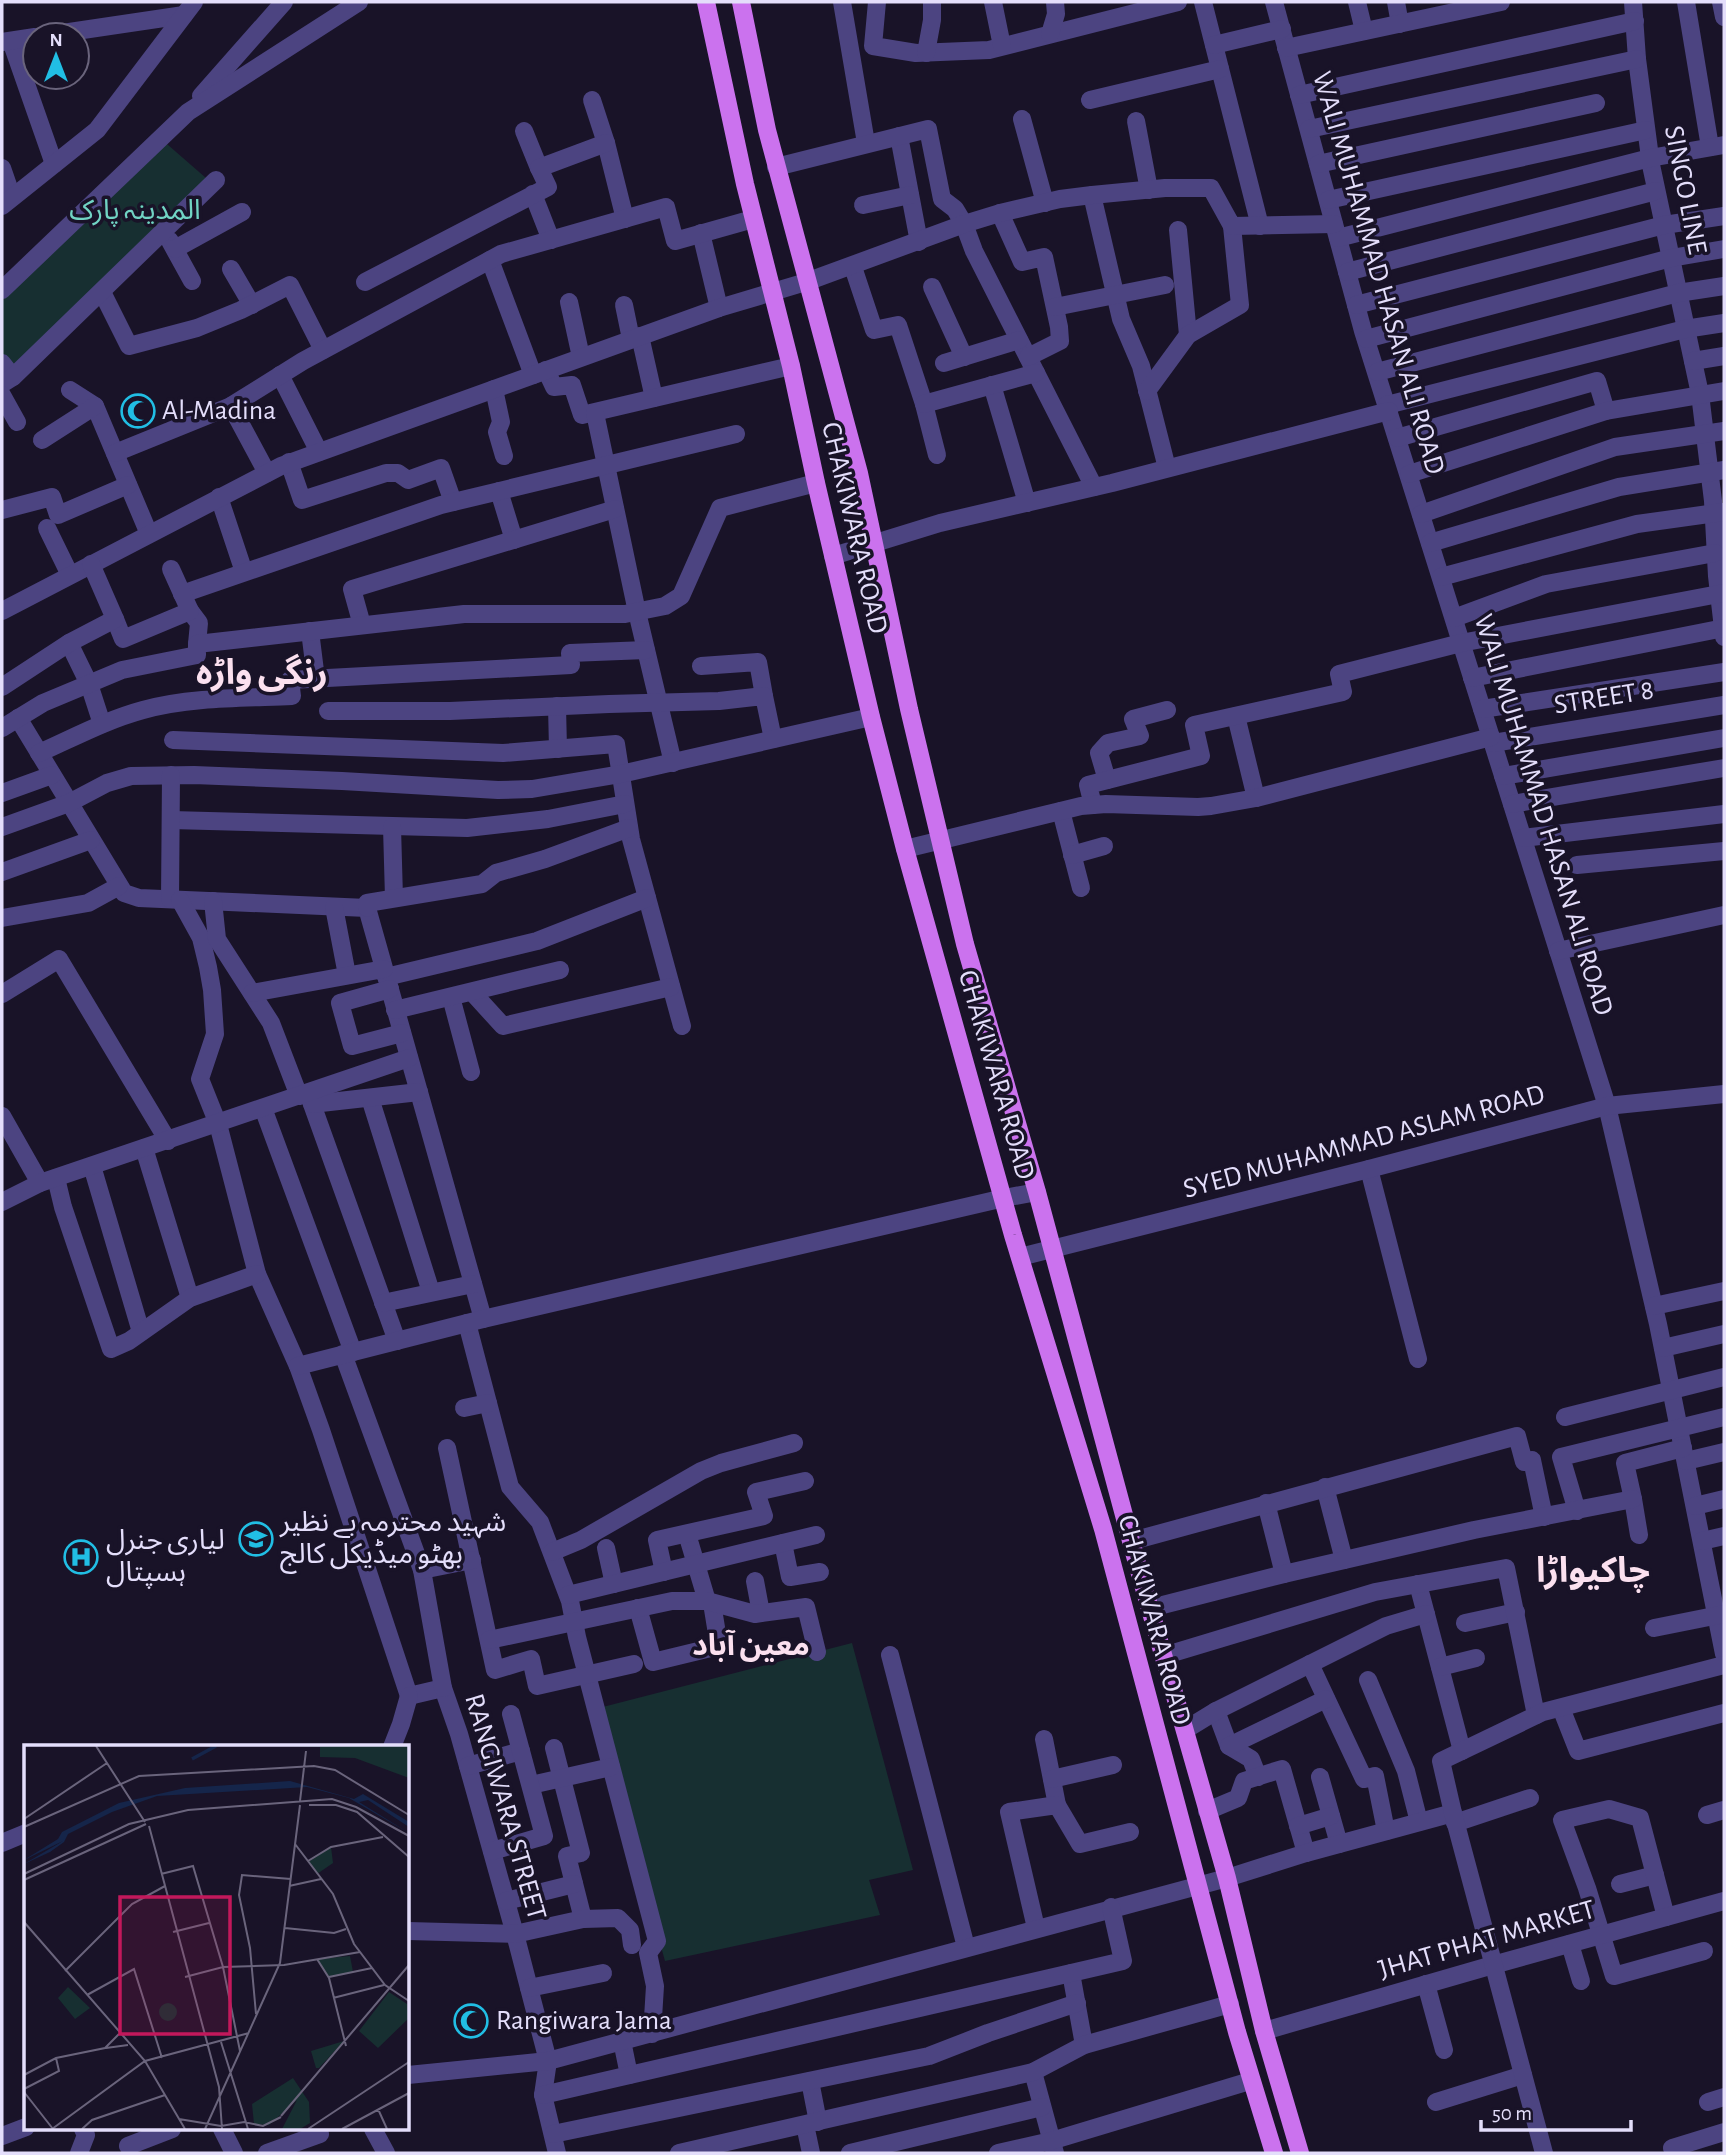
<svg xmlns="http://www.w3.org/2000/svg" width="1726" height="2155" viewBox="0 0 1726 2155" font-family="'Alegreya Sans','Noto Sans Arabic',sans-serif">
<style>
.green{fill:#172f31}
.lines{fill:none;stroke-linecap:round;stroke-linejoin:round}
.minor{stroke:#4c4481;stroke-width:18}
.major{stroke:#cb72ee;stroke-width:18}
.labels{text-anchor:middle;dominant-baseline:central;stroke-width:7;stroke-linejoin:round;paint-order:stroke}
.street-label{font-size:28px;fill:#e4defb;stroke:#191328}
.park-label{font-size:28px;fill:#71d4c4;stroke:#191328}
.poi-label{font-size:28px;fill:#e4defb;stroke:#191328;text-anchor:start}
.neighbourhood-label{font-size:30px;font-weight:bold;fill:#fbe0ef;stroke:#191328}
.district-label{font-size:35px;font-weight:bold;fill:#fbe0ef;stroke:#191328}
.inset-river{fill:none;stroke:#15254a;stroke-width:3.5}
.inset-road{fill:none;stroke:#6a647c;stroke-width:2}
.view{fill:#c2185b;fill-opacity:0.15;stroke:#c2185b;stroke-width:3.5}
.inset-edge{fill:none;stroke:#e4defb;stroke-width:3.5}
</style>
<rect width="100%" height="100%" fill="#191328"/>
<!-- green -->
<g class="green">
<polygon points="160,138 214,185 14,376 2,362 2,290"/>
<polygon points="852,1643 913,1870 869,1880 880,1915 665,1961 595,1709"/>
</g>
<g class="lines">
<!-- minor -->
<g class="minor">
<polyline points="842,2 866,143"/>
<polyline points="877,2 873,46 916,53 989,50 1178,2"/>
<polyline points="993,2 1002,46"/>
<polyline points="1203,2 1260,226"/>
<polyline points="1274,2 1363,331 1607,1106 1658,1324 1724,1654"/>
<polyline points="1357,2 1364,31"/>
<polyline points="1396,2 1400,24"/>
<polyline points="1633,2 1637,59 1651,165 1700,394 1713,501 1717,576 1724,637"/>
<polyline points="1686,2 1710,147"/>
<polyline points="1721,2 1724,17"/>
<polyline points="1050,34 1056,14 1055,2"/>
<polyline points="49,35 184,15"/>
<polyline points="11,41 54,164"/>
<polyline points="2,42 35,37"/>
<polyline points="1214,45 1282,29"/>
<polyline points="1286,48 1501,2"/>
<polyline points="926,53 932,20 932,2"/>
<polyline points="1299,95 1635,21"/>
<polyline points="201,96 284,2"/>
<polyline points="592,100 606,143 625,219"/>
<polyline points="1090,100 1220,69"/>
<polyline points="1022,119 1045,203"/>
<polyline points="1136,121 1149,190"/>
<polyline points="1309,129 1637,59"/>
<polyline points="524,131 539,168"/>
<polyline points="899,136 919,242"/>
<polyline points="1318,164 1596,103"/>
<polyline points="776,167 928,129 942,199 955,209 964,224 974,251 1094,487"/>
<polyline points="2,168 12,197"/>
<polyline points="533,194 551,240"/>
<polyline points="1092,195 1121,319 1141,366 1167,468"/>
<polyline points="1328,200 1646,130"/>
<polyline points="863,205 910,195"/>
<polyline points="2,206 97,130 194,2"/>
<polyline points="1000,213 1022,262 1044,257 1059,327 1060,341 1028,357"/>
<polyline points="1178,230 1188,335"/>
<polyline points="701,233 719,308"/>
<polyline points="1338,238 1650,158 1724,145"/>
<polyline points="170,241 192,281"/>
<polyline points="175,249 242,212"/>
<polyline points="490,260 533,375"/>
<polyline points="853,267 874,330 898,325 924,404 937,455"/>
<polyline points="231,269 252,305"/>
<polyline points="1347,272 1656,191"/>
<polyline points="365,282 548,187 539,168 606,143"/>
<polyline points="932,287 964,357"/>
<polyline points="2,290 188,112 359,2"/>
<polyline points="102,292 129,346 197,328 241,310 290,285 323,350"/>
<polyline points="569,302 581,357"/>
<polyline points="624,305 631,339"/>
<polyline points="1356,305 1664,225 1724,216"/>
<polyline points="1055,307 1165,285"/>
<polyline points="640,336 654,398"/>
<polyline points="1366,339 1671,258 1724,249"/>
<polyline points="1693,361 1724,356"/>
<polyline points="2,363 13,377"/>
<polyline points="944,363 1019,340"/>
<polyline points="546,370 554,387 572,385 582,415 791,366"/>
<polyline points="1377,372 1678,293 1724,286"/>
<polyline points="280,375 319,452"/>
<polyline points="2,384 13,377 216,180"/>
<polyline points="992,385 1027,503"/>
<polyline points="494,389 501,422 497,432 504,456"/>
<polyline points="70,390 95,406 149,534"/>
<polyline points="1147,391 1188,335 1240,305 1232,226"/>
<polyline points="2,395 17,422"/>
<polyline points="924,404 1036,373"/>
<polyline points="1387,405 1685,329 1724,323"/>
<polyline points="231,406 267,473"/>
<polyline points="595,413 637,612 673,763"/>
<polyline points="1397,438 1597,381 1606,411"/>
<polyline points="42,440 95,406"/>
<polyline points="115,453 231,406 303,361 501,254 666,207 675,241 753,219"/>
<polyline points="289,462 302,500 386,473 398,473 408,480 441,468 453,502"/>
<polyline points="1409,474 1606,411 1724,391"/>
<polyline points="499,491 514,540"/>
<polyline points="219,497 244,572"/>
<polyline points="2,510 52,497 58,515 128,485"/>
<polyline points="1421,514 1615,447 1724,431"/>
<polyline points="47,528 70,575"/>
<polyline points="1430,543 1619,487 1724,470"/>
<polyline points="833,556 940,523 1112,483 1389,411"/>
<polyline points="1441,577 1637,524 1723,512"/>
<polyline points="182,594 441,505 736,434"/>
<polyline points="2,611 281,466 719,308 806,282 964,224 1000,213 1060,199 1092,195 1165,188 1211,188 1232,226 1334,224"/>
<polyline points="190,611 199,623 197,644"/>
<polyline points="1454,618 1546,584 1715,553"/>
<polyline points="115,619 123,639 190,611 171,569"/>
<polyline points="362,625 352,589 615,509"/>
<polyline points="310,631 316,679"/>
<polyline points="69,643 89,684 102,724"/>
<polyline points="701,666 758,662 764,696"/>
<polyline points="1472,678 1724,628"/>
<polyline points="2,687 69,643 115,619 91,564"/>
<polyline points="557,706 558,749"/>
<polyline points="1482,709 1724,672"/>
<polyline points="328,711 450,711 609,704 719,701 764,696 773,739"/>
<polyline points="1236,716 1256,798"/>
<polyline points="18,718 124,893 139,898 367,908 483,1319"/>
<polyline points="2,728 43,703 122,670 197,655 197,644 464,614 625,614 665,606 681,596 720,508 816,483"/>
<polyline points="173,740 503,753 616,744 631,839 682,1026"/>
<polyline points="1493,743 1724,705"/>
<path d="M39,753C73,738 106,720 143,710C188,697 245,698 292,696L290,680L571,665L570,653L646,650"/>
<polyline points="1503,776 1724,738"/>
<polyline points="1107,780 1099,753 1108,743 1140,736 1133,719 1167,710"/>
<polyline points="2,793 52,775"/>
<polyline points="1512,804 1724,768"/>
<polyline points="1093,805 1088,785 1201,756 1194,725 1343,692 1339,674 1461,643 1724,593"/>
<polyline points="1061,811 1081,888"/>
<polyline points="171,820 467,828 548,819 625,804"/>
<polyline points="2,827 69,803 107,783 131,776 194,775 342,781 498,790 532,789 621,774 871,717"/>
<polyline points="392,827 394,898"/>
<polyline points="1523,838 1724,814"/>
<polyline points="905,849 1081,806 1106,804 1198,807 1211,806 1256,798 1491,737"/>
<polyline points="1072,855 1104,846"/>
<polyline points="1577,865 1724,851"/>
<polyline points="2,872 91,840"/>
<polyline points="170,899 171,775"/>
<polyline points="180,900 201,938 208,967 212,990 215,1034 200,1079 218,1124 257,1274 298,1366 321,1430 409,1696 443,1688 459,1734 515,1934 548,2061 543,2095 557,2153"/>
<polyline points="213,901 217,939 271,1023 299,1096"/>
<polyline points="334,907 347,975"/>
<polyline points="367,908 367,903 482,884 496,873 545,859 629,828"/>
<polyline points="2,918 88,903 119,886"/>
<polyline points="1558,951 1724,915"/>
<polyline points="386,977 537,941 647,898"/>
<polyline points="390,989 340,1003 352,1046 402,1033"/>
<polyline points="472,992 503,1026 671,987"/>
<polyline points="252,993 384,969"/>
<polyline points="2,994 59,959 168,1141"/>
<polyline points="451,997 471,1072"/>
<polyline points="395,1010 560,970"/>
<polyline points="308,1093 397,1341"/>
<polyline points="370,1098 431,1292"/>
<polyline points="312,1104 419,1092"/>
<polyline points="263,1108 353,1352"/>
<polyline points="2,1116 40,1183"/>
<polyline points="144,1148 190,1298"/>
<polyline points="92,1166 141,1332"/>
<polyline points="1369,1169 1418,1359"/>
<polyline points="56,1178 63,1207 111,1349 129,1341 190,1298 257,1274"/>
<polyline points="2,1202 40,1183 409,1058"/>
<polyline points="1020,1257 1369,1169 1607,1106 1724,1094"/>
<polyline points="383,1303 473,1284"/>
<polyline points="1654,1306 1724,1291"/>
<polyline points="467,1323 510,1487 540,1522 570,1601 577,1637 657,1941 648,1953 655,1986 652,2034"/>
<polyline points="1663,1348 1724,1334"/>
<polyline points="343,1354 422,1570 443,1688"/>
<polyline points="298,1366 483,1319 1004,1198 1037,1192"/>
<polyline points="464,1408 488,1403"/>
<polyline points="1565,1417 1724,1377"/>
<polyline points="447,1448 495,1670 531,1659 537,1686 634,1664"/>
<polyline points="1686,1461 1724,1452"/>
<polyline points="1325,1487 1344,1560"/>
<polyline points="1266,1503 1284,1574"/>
<polyline points="1695,1506 1724,1499"/>
<polyline points="1577,1511 1561,1457 1724,1417"/>
<polyline points="687,1534 707,1601"/>
<polyline points="1639,1535 1633,1499 1625,1463 1683,1448"/>
<polyline points="1132,1541 1517,1436 1524,1462 1532,1460 1544,1517"/>
<polyline points="1702,1541 1724,1536"/>
<polyline points="783,1543 790,1577 820,1572"/>
<polyline points="606,1548 614,1584"/>
<polyline points="552,1552 581,1540 701,1471 721,1463 794,1443"/>
<polyline points="422,1570 472,1560"/>
<polyline points="664,1572 657,1540 764,1516 756,1492 805,1481"/>
<polyline points="755,1581 761,1613"/>
<polyline points="1418,1584 1462,1751"/>
<polyline points="568,1595 816,1535"/>
<polyline points="638,1608 653,1662 719,1646 712,1603"/>
<polyline points="1151,1608 1284,1574 1474,1530 1633,1499"/>
<polyline points="1465,1623 1516,1612"/>
<polyline points="1654,1628 1724,1614"/>
<polyline points="489,1640 672,1601 707,1601 755,1614 806,1607 817,1652"/>
<polyline points="890,1655 966,1947"/>
<polyline points="1163,1656 1375,1592 1506,1568 1536,1715"/>
<polyline points="1310,1664 1364,1779 1375,1776 1386,1831"/>
<polyline points="1440,1667 1476,1658"/>
<polyline points="1368,1680 1406,1771 1419,1822"/>
<polyline points="1561,1708 1578,1751 1724,1713"/>
<polyline points="1216,1711 1229,1746 1251,1759 1258,1777"/>
<polyline points="1185,1730 1216,1711 1386,1626 1426,1614"/>
<polyline points="1044,1739 1057,1805"/>
<polyline points="1229,1746 1326,1699"/>
<polyline points="392,1747 401,1724 409,1696"/>
<polyline points="554,1748 581,1853 567,1856 583,1919"/>
<polyline points="468,1766 521,1751"/>
<polyline points="1320,1777 1339,1844"/>
<polyline points="1052,1779 1113,1765"/>
<polyline points="531,1785 611,1767"/>
<polyline points="1207,1811 1238,1798 1244,1781 1282,1769 1306,1853"/>
<polyline points="1707,1815 1724,1810"/>
<polyline points="1455,1823 1530,1798"/>
<polyline points="1298,1826 1331,1816"/>
<polyline points="2,1843 26,1833"/>
<polyline points="492,1851 544,1836 511,1714"/>
<polyline points="1620,1884 1655,1875"/>
<polyline points="506,1901 574,1884"/>
<polyline points="1666,1917 1640,1818 1609,1809 1562,1820 1587,1888 1614,1976 1704,1951"/>
<polyline points="1036,1928 1009,1812 1057,1805 1080,1844 1130,1832"/>
<polyline points="408,1931 515,1934 583,1919 618,1918 630,1930 632,1945"/>
<polyline points="1570,1944 1581,1981"/>
<polyline points="1071,1973 1084,2045"/>
<polyline points="1426,1984 1444,2050"/>
<polyline points="529,1988 603,1973"/>
<polyline points="1264,2031 1493,1965 1724,1901"/>
<polyline points="622,2041 629,2075"/>
<polyline points="1033,2072 1055,2153"/>
<polyline points="408,2075 548,2061 1227,1878 1306,1853 1453,1813"/>
<polyline points="810,2081 818,2122"/>
<polyline points="543,2095 1123,1961 1111,1907"/>
<polyline points="1436,2102 1523,2075"/>
<polyline points="1708,2102 1724,2097"/>
<polyline points="805,2125 811,2153"/>
<polyline points="222,2129 234,2153"/>
<polyline points="373,2129 386,2153"/>
<polyline points="553,2134 929,2056 988,2033 1077,2003"/>
<polyline points="2,2136 26,2127"/>
<polyline points="128,2146 172,2129"/>
<polyline points="1672,2148 1724,2132"/>
<polyline points="79,2153 86,2135 83,2129"/>
<polyline points="267,2153 320,2134"/>
<polyline points="679,2153 1033,2072 1084,2045 1230,2004"/>
<polyline points="850,2153 1042,2107"/>
<polyline points="998,2153 1051,2141 1250,2081"/>
<polyline points="1544,2153 1453,1813 1441,1761 1543,1712 1724,1665"/>
</g>
<!-- major -->
<g class="major">
<polyline points="706,2 745,184 791,366 816,483 871,717 905,849 1013,1235 1103,1529 1237,2032 1274,2153"/>
<polyline points="741,2 767,130 859,473 909,709 965,944 1037,1192 1138,1567 1227,1878 1264,2031 1300,2153"/>
</g>
</g>
<!-- icons -->
<defs>
<symbol id="mosque-ring" viewBox="-11 -11 22 22"><circle r="9.5" fill="#191328" stroke="#21bee4" stroke-width="1.5"/><path d="M3.5-4.9A6 6 0 1 0 3.5 4.9A5 5 0 1 1 3.5-4.9Z" fill="#21bee4"/></symbol>
<symbol id="university-ring" viewBox="-11 -11 22 22"><circle r="9.5" fill="#191328" stroke="#21bee4" stroke-width="1.5"/><path d="M0-5L7-2L0 1L-7-2ZM-4 1L0 2.5L4 1V4Q0 6-4 4Z" fill="#21bee4"/></symbol>
<symbol id="hospital-ring" viewBox="-11 -11 22 22"><circle r="9.5" fill="#191328" stroke="#21bee4" stroke-width="1.5"/><path d="M-5-5h3v3.5h4V-5h3V5h-3V1.5h-4V5h-3Z" fill="#21bee4"/></symbol>
</defs>
<g fill-rule="evenodd">
<use href="#mosque-ring" x="119" y="392" width="38" height="38"/>
<use href="#university-ring" x="237" y="1520" width="38" height="38"/>
<use href="#hospital-ring" x="62" y="1538" width="38" height="38"/>
<use href="#mosque-ring" x="452" y="2002" width="38" height="38"/>
</g>
<g class="labels">
<!-- street labels -->
<g class="street-label">
<text transform="translate(1685 190) rotate(79)">SINGO LINE</text>
<text transform="translate(1378 273) rotate(74)">WALI MUHAMMAD HASAN ALI ROAD</text>
<text transform="translate(854 528) rotate(77)">CHAKIWARA ROAD</text>
<text transform="translate(1604 698) rotate(-9)">STREET 8</text>
<text transform="translate(1543 815) rotate(73)">WALI MUHAMMAD HASAN ALI ROAD</text>
<text transform="translate(996 1075) rotate(74)">CHAKIWARA ROAD</text>
<text transform="translate(1364 1142) rotate(-15)">SYED MUHAMMAD ASLAM ROAD</text>
<text transform="translate(1154 1620) rotate(75)">CHAKIWARA ROAD</text>
<text transform="translate(505 1807) rotate(74)">RANGIWARA STREET</text>
<text transform="translate(1487 1940) rotate(-16)">JHAT PHAT MARKET</text>
</g>
<!-- park labels -->
<g class="park-label">
<text x="135" y="211">المدینہ پارک</text>
</g>
<!-- poi labels -->
<g class="poi-label">
<text x="162" y="411">Al-Madina</text>
<text x="280" y="1523">شہید محترمہ بے نظیر<tspan x="280" dy="32">بھٹو میڈیکل کالج</tspan></text>
<text x="106" y="1541">لیاری جنرل<tspan x="106" dy="32">ہسپتال</tspan></text>
<text x="496" y="2021">Rangiwara Jama</text>
</g>
<!-- neighbourhood labels -->
<g class="neighbourhood-label">
<text x="751" y="1646">معین آباد</text>
</g>
<!-- district labels -->
<g class="district-label">
<text x="262" y="673">رنگی واڑہ</text>
<text x="1593" y="1571">چاکیواڑا</text>
</g>
</g>
<!-- overview -->
<g transform="translate(24 1745)">
<rect width="385" height="385" fill="#191328"/>
<path d="M264,1H385V33L331,13L296,12V2ZM307,102L309,118L293,129L284,117ZM326,211L329,227L304,232L293,214ZM44,242L66,263L51,274L34,253ZM365,247L383,259L385,273L354,303L335,286ZM135 267a9 9 0 1 1 18 0a9 9 0 1 1-18 0ZM320,296L295,323H292L287,306ZM269,333L285,357L286,378L276,384H258L273,355L245,380L230,379L228,359Z" fill="#172f31"/>
<path d="M266,36L330,54L339,49L385,77V82L344,55L335,57L385,88L325,53L283,42L133,51L88,67L44,89L40,97L26,107L0,119L39,96L0,115L34,94L38,87L95,58L161,43Z" fill="#15254a"/>
<path class="inset-river" d="M168,14L192,1"/>
<path class="inset-road" d="M72,1L121,77M276,56L282,6M285,60H312L333,67L385,112M0,74L83,18M125,81L195,342L198,384M0,82L115,31L290,21L311,25L385,70M271,99L309,149L330,199L361,240L385,256M284,116L307,102L359,92M0,129L105,79L164,65L308,54L332,62L385,91M137,129L169,121L199,222L216,306M0,135L122,79M265,141L297,134M0,177L121,316L161,384M261,183L310,188L322,184M149,187L185,178M293,214L305,233L322,301M41,226L108,159L141,141M161,232L199,222L260,220L336,207M305,232L348,223M63,250L110,224L138,313M309,253L360,240M232,269L226,203L215,150L218,130L267,134M197,297L224,384M82,303L104,300M0,330L32,313L81,303L95,289M0,344L35,326L32,313M0,347L29,384M354,364L363,384M257,371L385,220M155,374L197,381M197,381L220,377L239,381L257,372M28,384L121,316L225,288M58,384L68,375L141,350M181,384L256,218L276,60M284,384L385,317M318,384L385,348"/>
<path class="view" d="M96,152H206V289H96Z"/>
<rect width="385" height="385" class="inset-edge"/>
</g>
<!-- border -->
<rect width="1726" height="2155" fill="none" stroke="#e4defb" stroke-width="7"/>
<!-- north arrow -->
<g transform="translate(56 56)"><circle r="33" fill="#191328" stroke="#6a647c" stroke-width="2"/>
<path d="M0-5L12 26L0 18L-12 26Z" fill="#21bee4"/>
<text y="-10" font-size="19" font-weight="bold" text-anchor="middle" fill="#e4defb">N</text>
</g>
<!-- scale -->
<path d="M1481 2120v10h150v-10" fill="none" stroke="#e4defb" stroke-width="3.5"/>
<text x="1492" y="2120" font-size="21" fill="#e4defb" stroke="#191328" stroke-width="5" paint-order="stroke">50 m</text>
</svg>
